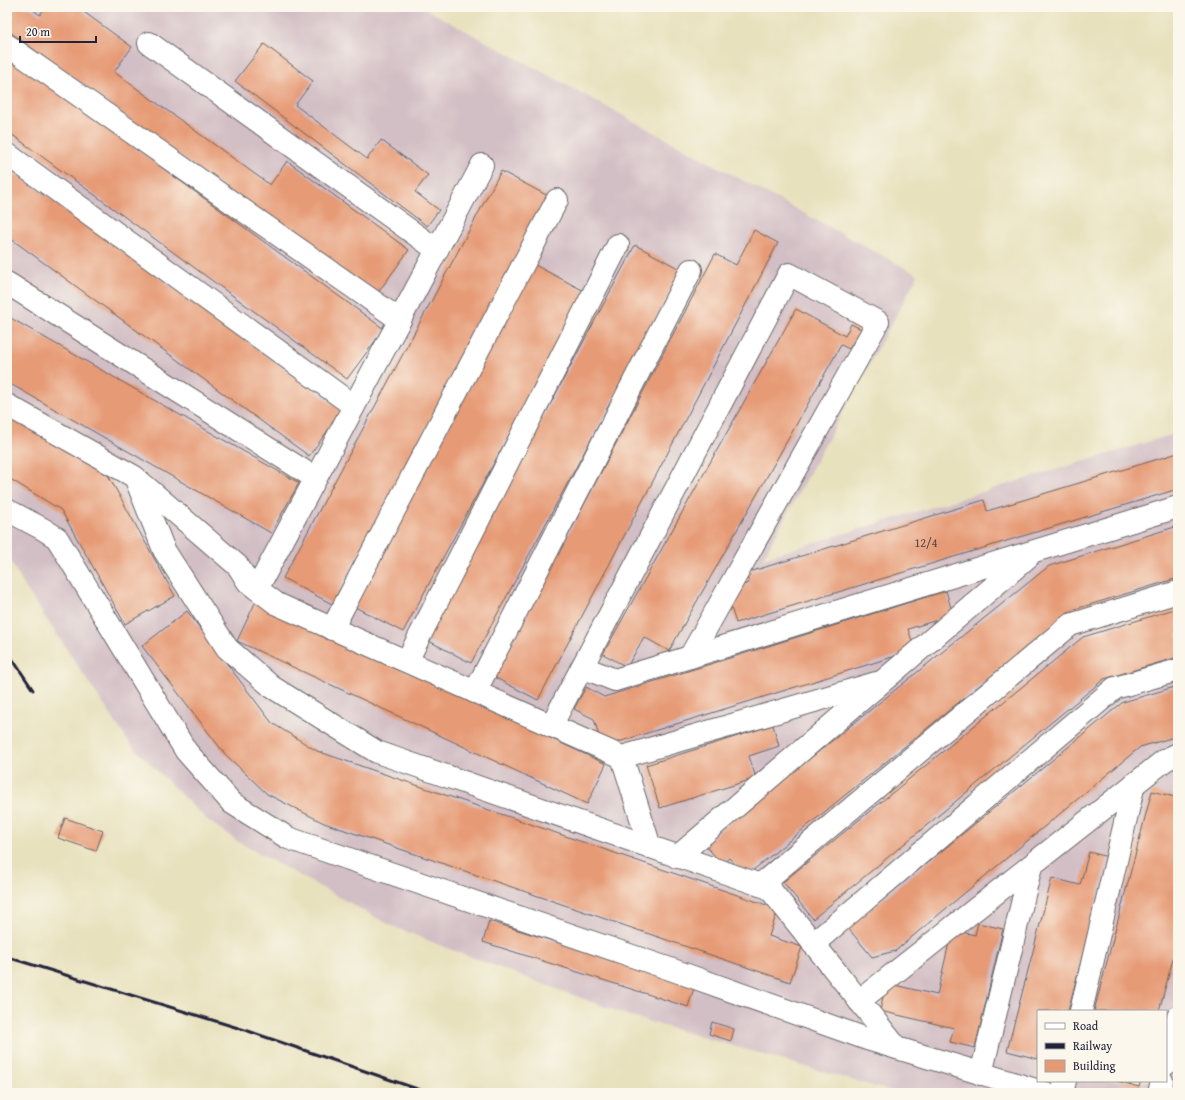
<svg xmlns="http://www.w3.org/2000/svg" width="1185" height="1100" viewBox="0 0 1185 1100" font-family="'Gentium Book Plus',serif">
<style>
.industrial{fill:#d2bec5;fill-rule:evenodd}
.building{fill:#e69a74}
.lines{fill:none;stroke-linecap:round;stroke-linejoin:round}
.minor-casing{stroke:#676568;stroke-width:24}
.minor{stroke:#fff;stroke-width:22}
.rail{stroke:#22223b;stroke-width:3}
.labels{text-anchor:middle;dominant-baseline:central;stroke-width:3;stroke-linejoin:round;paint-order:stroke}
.number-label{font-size:12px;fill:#534049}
</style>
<rect width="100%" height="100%" fill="#fbf7ec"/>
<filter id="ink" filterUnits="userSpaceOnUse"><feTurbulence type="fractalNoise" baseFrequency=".025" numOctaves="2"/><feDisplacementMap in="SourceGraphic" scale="8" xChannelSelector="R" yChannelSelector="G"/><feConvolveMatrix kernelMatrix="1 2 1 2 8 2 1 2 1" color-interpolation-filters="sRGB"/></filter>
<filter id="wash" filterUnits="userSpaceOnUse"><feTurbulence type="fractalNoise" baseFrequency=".012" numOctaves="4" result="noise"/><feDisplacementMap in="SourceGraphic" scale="16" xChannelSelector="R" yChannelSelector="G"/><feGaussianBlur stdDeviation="0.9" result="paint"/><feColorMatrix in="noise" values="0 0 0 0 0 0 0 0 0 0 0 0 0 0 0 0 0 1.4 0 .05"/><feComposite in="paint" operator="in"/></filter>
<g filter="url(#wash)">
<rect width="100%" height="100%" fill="#e8e1bd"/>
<!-- industrial -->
<path class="industrial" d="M7,7H422L918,275L763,558L1178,433V1093H897L632,1017L447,948L390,925L240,843L206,819L130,744L25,587L7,555ZM1038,1011H1166V1081H1038Z"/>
<g id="blocks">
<!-- building -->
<g class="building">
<polygon points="7,7 29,7 40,15 45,7 77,7 132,47 114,72 270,185 287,161 409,250 374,298 7,30"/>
<polygon points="264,44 313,81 295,105 367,159 381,140 428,175 415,192 439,210 427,226 235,81"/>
<polygon points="7,55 384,329 347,379 7,131"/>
<polygon points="7,167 342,411 309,456 7,236"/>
<polygon points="501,171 550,197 332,604 283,578"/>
<polygon points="754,230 778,243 538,700 494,677 715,254 736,265"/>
<polygon points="635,245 682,270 471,663 425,639"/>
<polygon points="535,265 586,292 403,632 353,606"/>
<polygon points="796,309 845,336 851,324 861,329 849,349 841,345 669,651 644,637 627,667 603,654"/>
<polygon points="7,316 299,483 271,533 7,382"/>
<polygon points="7,414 108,475 175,596 125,624 61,510 7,477"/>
<polygon points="1178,453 1178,489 736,623 728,598 737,587 749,583 746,573 984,500 987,511"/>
<polygon points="1178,526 1178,578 1072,610 746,876 729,858 722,864 704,844 1049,566"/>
<polygon points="946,591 953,615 908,629 915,650 602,747 594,719 574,709 586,687 604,697"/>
<polygon points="256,601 606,764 587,804 237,641"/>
<polygon points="1178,608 1178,657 1104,679 813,919 783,882 1083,637"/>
<polygon points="187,611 272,723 317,751 778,909 769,936 802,947 790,982 324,823 267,794 225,754 142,646"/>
<polygon points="1178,686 1178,736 1140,747 895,951 872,957 848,928 1123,702"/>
<polygon points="773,725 779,746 749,756 756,778 660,808 646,765"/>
<polygon points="1152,791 1178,798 1178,940 1159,1011 1094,1011"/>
<polygon points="65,818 103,831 96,851 58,838"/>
<polygon points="1089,852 1108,857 1068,1011 1038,1011 1038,1059 1007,1051 1052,878 1080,885"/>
<polygon points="489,921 695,985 688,1007 483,942"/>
<polygon points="978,923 1003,929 975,1048 950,1042 954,1028 880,1011 886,983 937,995 952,930 975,935"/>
<polygon points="712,1022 734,1029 731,1041 709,1034"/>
<polygon points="1117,1081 1141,1081 1139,1087"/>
</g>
</g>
</g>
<g filter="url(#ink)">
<use href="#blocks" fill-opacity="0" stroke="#676568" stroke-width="1"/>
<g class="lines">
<defs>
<g id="minor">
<polyline points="149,43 437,250"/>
<polyline points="7,45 400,320"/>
<polyline points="7,154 354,406"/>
<polyline points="7,283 315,478"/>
<polyline points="7,405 135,477 164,550 227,648 272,687 377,752 769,888 897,1048"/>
<polyline points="138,480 238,566 248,582 277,604 622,757 650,847"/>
<polyline points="7,510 43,529 57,538 186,751 232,803 288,838 673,970 867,1039 1046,1093"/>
<polyline points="257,589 482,165"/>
<polyline points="332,629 557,200"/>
<polyline points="407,661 618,245"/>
<polyline points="582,667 615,680 1178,507"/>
<polyline points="475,692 691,270"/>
<polyline points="551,726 789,274 878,322 690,657"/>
<polyline points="622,757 876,683"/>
<polyline points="677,857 1028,557"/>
<polyline points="760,885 1070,625 1178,592"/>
<polyline points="813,944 1115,688 1178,670"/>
<polyline points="859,1001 1165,760 1178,754"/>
<polyline points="1081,1011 1134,784"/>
<polyline points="1166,1064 1178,1017"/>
<polyline points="981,1074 1031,866"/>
<polyline points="1062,1093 1065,1081"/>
<polyline points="1159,1093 1162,1081"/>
</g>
</defs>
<!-- minor casing -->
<use href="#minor" class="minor-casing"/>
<!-- minor -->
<use href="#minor" class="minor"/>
<!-- rail -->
<g class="rail">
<polyline points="7,651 33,690"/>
<polyline points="7,957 248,1031 429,1093"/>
</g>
</g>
</g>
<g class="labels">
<!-- number labels -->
<g class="number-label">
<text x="926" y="542">12/4</text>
</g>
</g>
<!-- margin -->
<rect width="1185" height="1100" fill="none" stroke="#fbf7ec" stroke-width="24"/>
<!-- legend -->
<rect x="1037" y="1010" width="130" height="72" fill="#fbf7ec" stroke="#a4a2a5"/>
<rect x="1045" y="1023" width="20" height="6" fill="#ffffff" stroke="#a4a2a5"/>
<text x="1073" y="1030" font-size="12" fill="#22223b">Road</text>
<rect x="1045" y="1043" width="20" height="6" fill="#22223b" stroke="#a4a2a5"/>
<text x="1073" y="1050" font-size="12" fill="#22223b">Railway</text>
<rect x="1045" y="1060" width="20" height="12" fill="#e69a74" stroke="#a4a2a5"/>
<text x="1073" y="1070" font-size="12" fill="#22223b">Building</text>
<!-- scale -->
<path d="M20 36v6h76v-6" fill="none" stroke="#22223b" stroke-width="2"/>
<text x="26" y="36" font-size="12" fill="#22223b" stroke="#fbf7ec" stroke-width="3" paint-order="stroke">20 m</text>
</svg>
